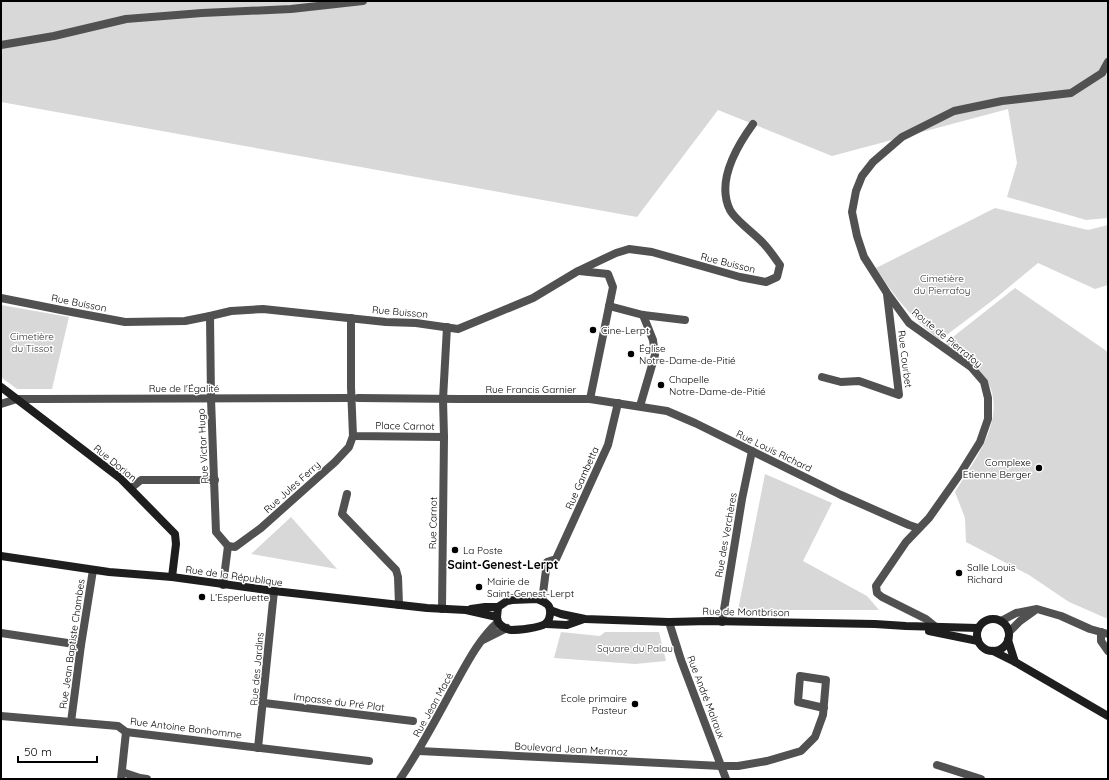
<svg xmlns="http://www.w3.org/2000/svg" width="1109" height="780" viewBox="0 0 1109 780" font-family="Quicksand,sans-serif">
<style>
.green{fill:#d8d8d8}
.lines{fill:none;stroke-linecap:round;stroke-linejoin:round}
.minor{stroke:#515151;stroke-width:8}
.tertiary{stroke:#515151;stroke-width:8}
.secondary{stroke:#1e1e1e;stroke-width:8}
.poi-dot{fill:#000;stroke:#fff;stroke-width:1.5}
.labels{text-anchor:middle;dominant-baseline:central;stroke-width:3;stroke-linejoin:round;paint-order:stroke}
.street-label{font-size:10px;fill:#000;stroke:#fff}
.park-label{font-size:10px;fill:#2f2f2f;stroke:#fff}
.poi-label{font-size:10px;fill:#000;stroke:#fff;text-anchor:start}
.quarter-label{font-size:12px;font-weight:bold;fill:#000;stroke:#fff}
</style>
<rect width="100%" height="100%" fill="#fff"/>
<!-- green -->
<g class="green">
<polygon points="1,1 1108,1 1108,218 1086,220 1007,197 1017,163 1008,109 832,156 718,110 637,217 1,102"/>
<path d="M995,208L1088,230L1108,225V285L1095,289L1038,263L997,297L940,340C912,318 895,298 876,268Z"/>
<path d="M1015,288L1108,352V619L1069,602L1029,575L966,542L965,518L955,492C974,461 1007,420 988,382C984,375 952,350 944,344Z"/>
<polygon points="1,305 69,317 52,389 17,389 1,377"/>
<polygon points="765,474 832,503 803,561 867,596 879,610 738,610"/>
<polygon points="291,517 337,569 251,554"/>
<polygon points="561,632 600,636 605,632 659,632 666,661 635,664 554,658"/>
</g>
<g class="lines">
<!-- minor -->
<g class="minor">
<polyline points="1,45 54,36 126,19 202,13 291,9 363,1"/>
<polyline points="579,271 608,274 613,287 590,399"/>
<path d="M1,298L61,310L125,322L185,321L210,316L231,311L263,309L386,322L416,323L458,329L533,298L578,271L616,253L629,249L652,252L740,277L766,282L777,277L780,265C775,258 769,249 763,243C755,234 735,220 730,210C716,182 737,146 753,124"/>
<polyline points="609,306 643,315 685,320"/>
<polyline points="210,316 211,399 216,532 228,546"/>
<polyline points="351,318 351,387 353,436 444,437"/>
<polyline points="822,377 841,382 859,381 899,395 887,294"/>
<polyline points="358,398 460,399 590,399 667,411 695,423 841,495 909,525 918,528"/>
<polyline points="1,404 17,399 42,399 351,398"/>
<polyline points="640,406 655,355 653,340 643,315"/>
<polyline points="131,488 141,480 215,480"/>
<polyline points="347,494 342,514 396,570 398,577 399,605"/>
<polyline points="223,585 228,546 235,547 261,528 335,462 349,447 353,436"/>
<polyline points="542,601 547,562 556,559 608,445 618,403"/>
<polyline points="442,609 444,437 443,399 447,327"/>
<polyline points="1001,621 1016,613 1037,609 1061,616 1090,629 1108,634"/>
<polyline points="669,622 681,660 726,779"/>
<polyline points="722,622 742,499 752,451"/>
<polyline points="936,627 926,619 882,597 877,593 876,586 906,542 929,518 960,474 980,442 988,419 988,398 984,382 971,367 909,323 887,293 864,257 857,236 852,212 856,191 862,176 873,162 902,137 954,111 1002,101 1071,93 1102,73 1108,62"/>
<polyline points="1009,632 1020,621 1034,611"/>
<polyline points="1101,632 1101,641 1108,651"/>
<polyline points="1,633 81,645"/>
<polyline points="264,703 413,721"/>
<polyline points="1,716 118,726 126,732 369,761"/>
<polyline points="71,722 81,645 93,570"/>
<polyline points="258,748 274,591"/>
<polyline points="419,751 721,766 738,766 767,761 801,751 815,737 823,715 826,680 800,676 798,702 824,708"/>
<polyline points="937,765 981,779"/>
<polyline points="122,772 140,778 147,779"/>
<polyline points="121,779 126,732"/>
</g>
<!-- tertiary -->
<g class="tertiary">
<polyline points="483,640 507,628"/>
<path d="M400,779C420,750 436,719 453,688C466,665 478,640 498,622"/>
</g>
<!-- secondary -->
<g class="secondary">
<polyline points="1,387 120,478 175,534 176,544 172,577"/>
<polyline points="1,556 109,572 172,577 274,591 427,608 466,610 497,617"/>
<path d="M537,599C541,600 545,602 548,605C552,610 550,621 545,624C539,628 518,630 511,630C506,629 501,626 498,622L497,617L498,607L507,601L512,600Z"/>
<polyline points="471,609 485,607 498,607"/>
<polyline points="550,610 561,614 585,619 669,622 709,621 875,624 906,626 978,628"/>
<circle cx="993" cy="635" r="16"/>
<polyline points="546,624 567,625 584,619"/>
<polyline points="929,631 978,641"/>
<polyline points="1008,640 1015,662"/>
<polyline points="993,651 1015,662 1108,716"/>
</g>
</g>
<!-- markers -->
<g class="poi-dot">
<circle cx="593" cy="330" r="4"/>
<circle cx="631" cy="354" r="4"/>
<circle cx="661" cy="385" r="4"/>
<circle cx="1039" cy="468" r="4"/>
<circle cx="455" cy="550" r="4"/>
<circle cx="959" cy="573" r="4"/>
<circle cx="479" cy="587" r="4"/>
<circle cx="202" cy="597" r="4"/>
<circle cx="635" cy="704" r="4"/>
</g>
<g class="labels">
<!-- street labels -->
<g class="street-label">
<text transform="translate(728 263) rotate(14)">Rue Buisson</text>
<text transform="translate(79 303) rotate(11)">Rue Buisson</text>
<text transform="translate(400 312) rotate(5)">Rue Buisson</text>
<text transform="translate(947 338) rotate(39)">Route de Pierrafoy</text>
<text transform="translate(905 359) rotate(83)">Rue Courbet</text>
<text x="184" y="388">Rue de l'Égalité</text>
<text x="531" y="389">Rue Francis Garnier</text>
<text transform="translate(405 426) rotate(1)">Place Carnot</text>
<text transform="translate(203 446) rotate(-93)">Rue Victor Hugo</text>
<text transform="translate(774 451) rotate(26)">Rue Louis Richard</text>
<text transform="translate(115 463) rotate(39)">Rue Dorian</text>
<text transform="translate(582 478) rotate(-66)">Rue Gambetta</text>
<text transform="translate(292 487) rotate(-42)">Rue Jules Ferry</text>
<text transform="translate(433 523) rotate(-89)">Rue Carnot</text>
<text transform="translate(726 535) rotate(-80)">Rue des Verchères</text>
<text transform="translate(234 576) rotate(8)">Rue de la République</text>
<text transform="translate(746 612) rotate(1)">Rue de Montbrison</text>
<text transform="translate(72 644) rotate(-82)">Rue Jean Baptiste Chambes</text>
<text transform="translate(257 669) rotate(-85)">Rue des Jardins</text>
<text transform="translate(706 697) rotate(69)">Rue André Malraux</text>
<text transform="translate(339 702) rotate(7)">Impasse du Pré Plat</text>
<text transform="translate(433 705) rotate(-61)">Rue Jean Macé</text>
<text transform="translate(186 728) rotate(7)">Rue Antoine Bonhomme</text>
<text transform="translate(571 749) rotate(3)">Boulevard Jean Mermoz</text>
</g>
<!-- park labels -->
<g class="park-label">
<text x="942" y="278">Cimetière<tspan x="942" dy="12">du Pierrafoy</tspan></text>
<text x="32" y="336">Cimetière<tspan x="32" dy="12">du Tissot</tspan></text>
<text x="635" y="648">Square du Palau</text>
</g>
<!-- poi labels -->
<g class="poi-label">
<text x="601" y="330">Cine-Lerpt</text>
<text x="639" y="348">Église<tspan x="639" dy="12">Notre-Dame-de-Pitié</tspan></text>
<text x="669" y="379">Chapelle<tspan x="669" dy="12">Notre-Dame-de-Pitié</tspan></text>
<text x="1031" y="462" text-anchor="end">Complexe<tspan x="1031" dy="12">Etienne Berger</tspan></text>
<text x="463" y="550">La Poste</text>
<text x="967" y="567">Salle Louis<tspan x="967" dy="12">Richard</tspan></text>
<text x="487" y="581">Mairie de<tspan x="487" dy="12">Saint-Genest-Lerpt</tspan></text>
<text x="210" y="597">L’Esperluette</text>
<text x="627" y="698" text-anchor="end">École primaire<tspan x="627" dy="12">Pasteur</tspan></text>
</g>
<!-- quarter labels -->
<g class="quarter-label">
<text x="503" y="564">Saint-Genest-Lerpt</text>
</g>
</g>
<!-- border -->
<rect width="1109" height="780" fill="none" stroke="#000000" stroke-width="4"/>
<!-- scale -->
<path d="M18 756v6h79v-6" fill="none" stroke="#000000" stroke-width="2"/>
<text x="24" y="756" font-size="12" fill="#000000" stroke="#ffffff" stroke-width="3" paint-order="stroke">50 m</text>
</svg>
